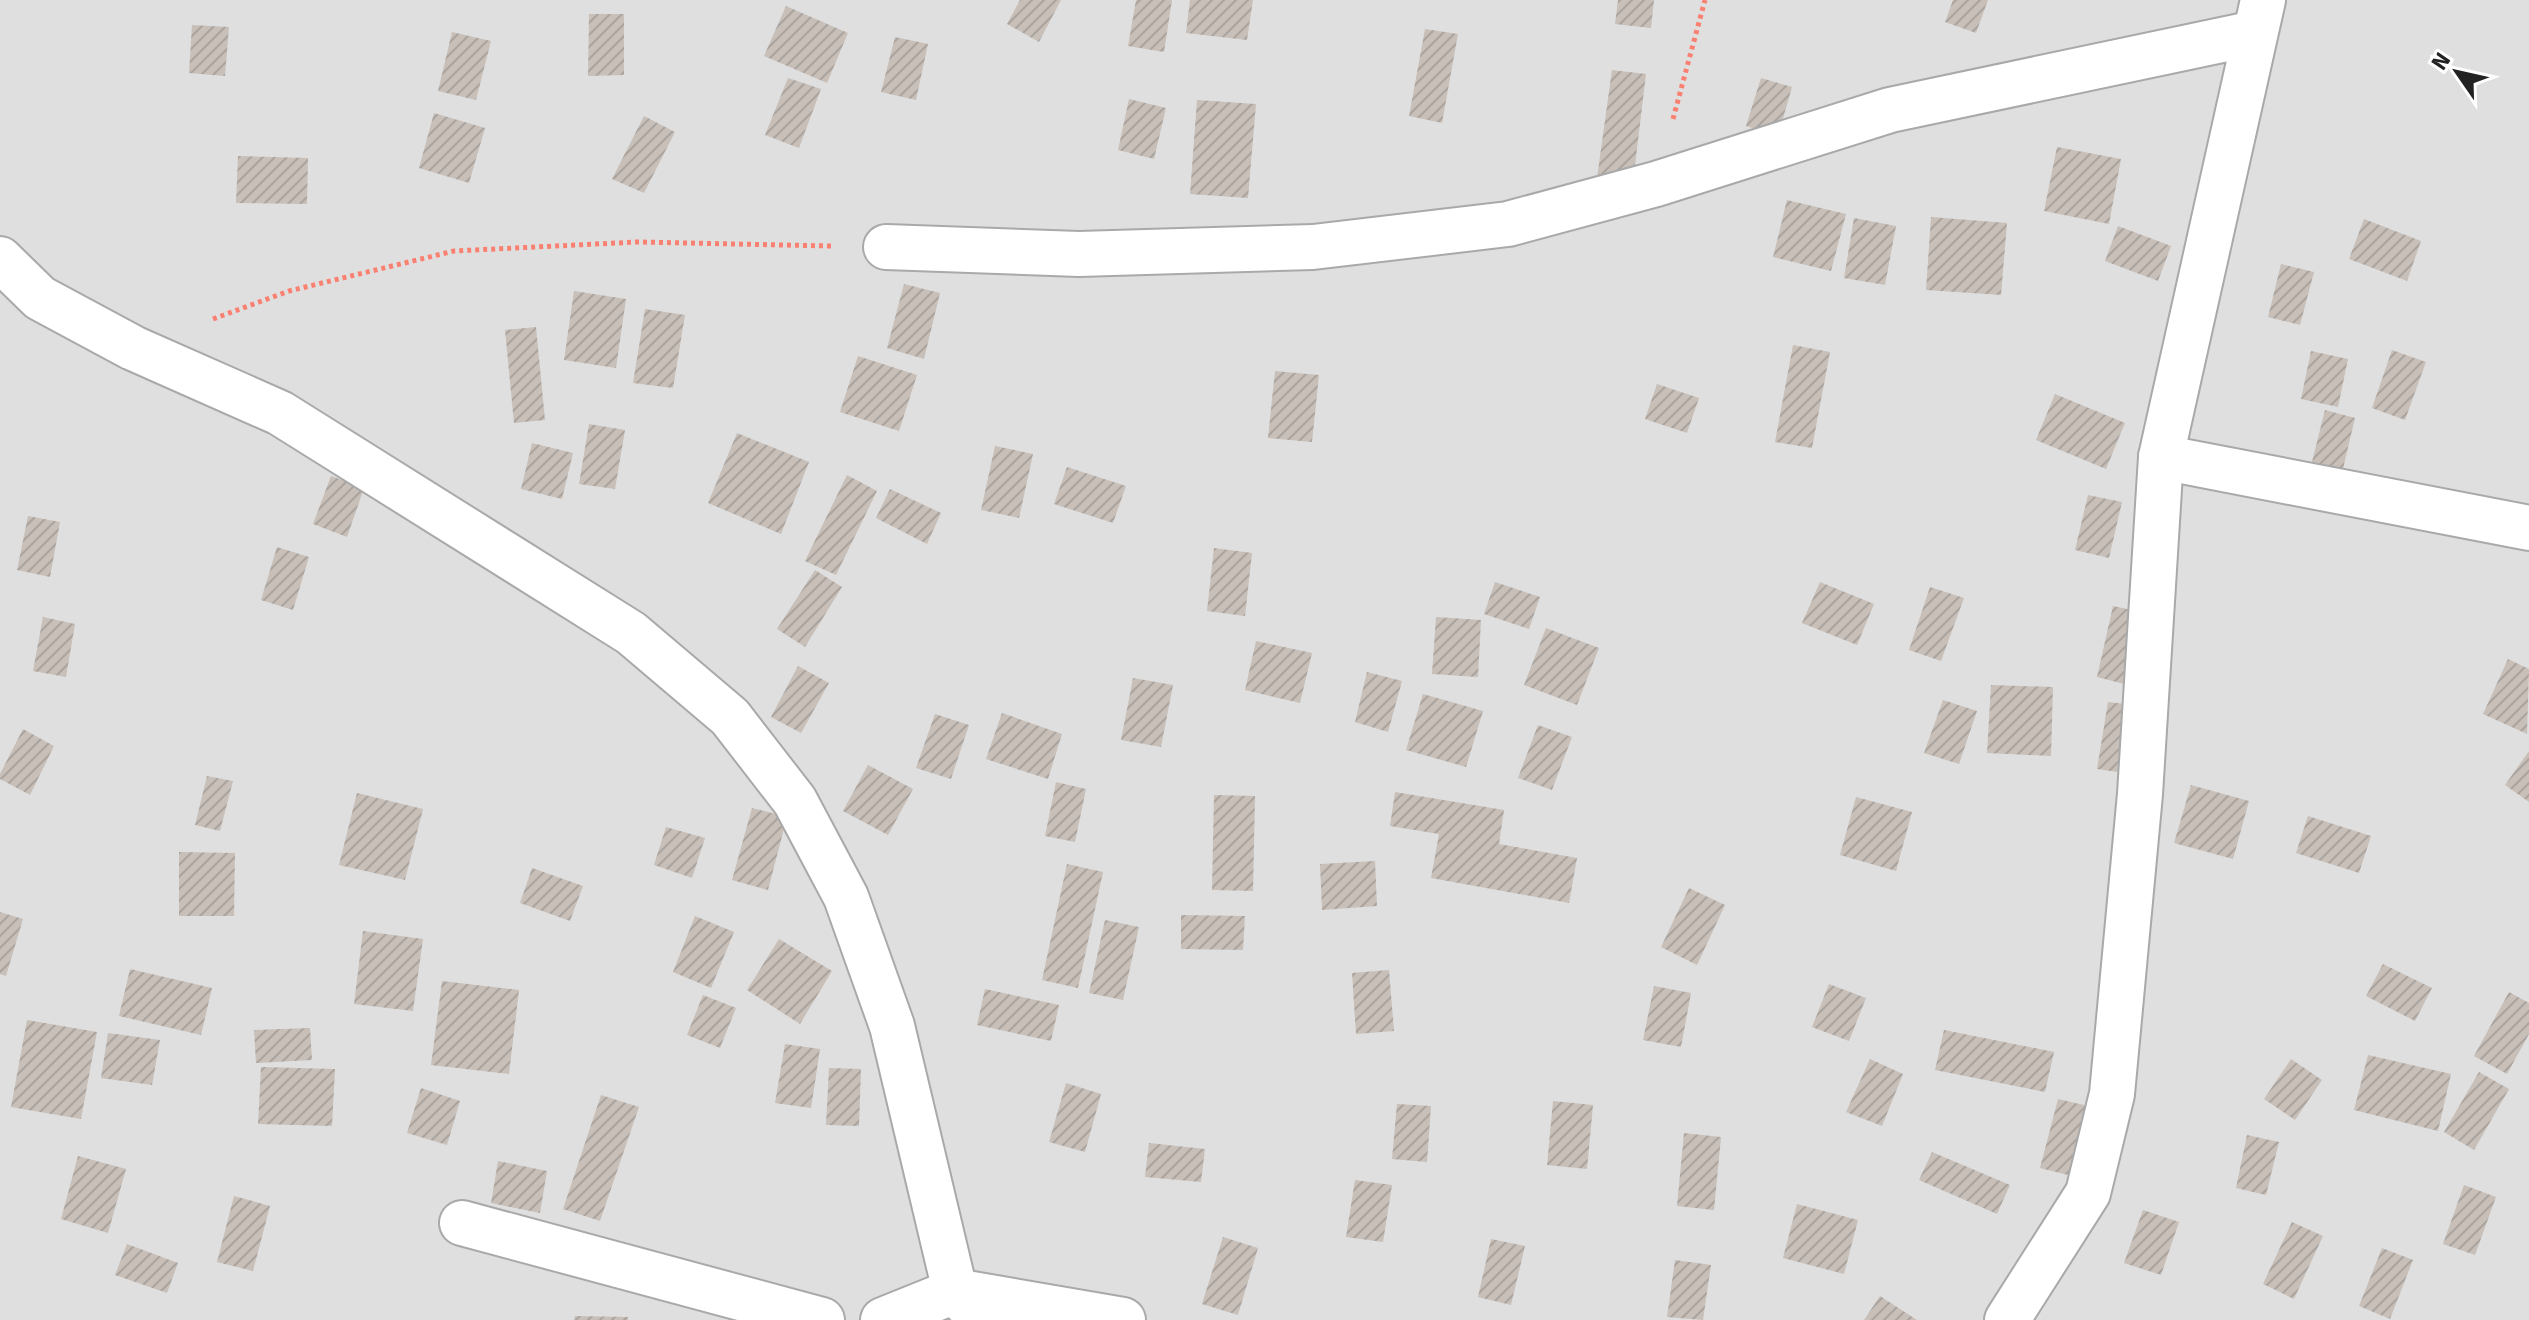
<svg xmlns="http://www.w3.org/2000/svg" width="2529" height="1320" viewBox="0 0 2529 1320" font-family="Signika,sans-serif">
<style>
.residential{fill:#e0dfdf}
.building{fill:url(#building-hatch)}
.lines{fill:none;stroke-linecap:round;stroke-linejoin:round}
.street-casing{stroke:#a9a9a9;stroke-width:48}
.path{stroke:#fa8072;stroke-width:5;stroke-dasharray:4 4;stroke-linecap:butt}
.street{stroke:#fff;stroke-width:44}
</style>
<defs>
<pattern id="building-hatch" width="6" height="6" patternUnits="userSpaceOnUse" patternTransform="scale(2)"><rect width="6" height="6" fill="#c7bfb8"/><path d="M-1 1l2-2M0 6l6-6M5 7l2-2" fill="none" stroke="#aba49e"/></pattern>
</defs>
<rect width="100%" height="100%" fill="#f2efe9"/>
<!-- residential -->
<rect class="residential" x="0" y="0" width="2529" height="1320"/>
<!-- building -->
<g class="building">
<polygon points="1020,0 1061,0 1039,42 1007,24"/>
<polygon points="1136,0 1172,0 1164,52 1128,46"/>
<polygon points="1190,0 1253,0 1247,40 1186,33"/>
<polygon points="1618,0 1654,0 1651,28 1615,24"/>
<polygon points="1953,0 1988,0 1976,33 1945,22"/>
<polygon points="786,6 848,33 827,83 764,56"/>
<polygon points="589,14 624,14 624,75 588,76"/>
<polygon points="192,25 229,27 225,76 189,73"/>
<polygon points="1425,29 1458,34 1442,123 1409,116"/>
<polygon points="452,32 491,41 476,100 438,91"/>
<polygon points="895,37 928,44 916,100 881,92"/>
<polygon points="1612,70 1646,74 1633,182 1597,178"/>
<polygon points="788,78 821,89 799,148 765,135"/>
<polygon points="1761,78 1792,87 1778,136 1746,126"/>
<polygon points="1129,99 1166,108 1154,159 1118,150"/>
<polygon points="1197,100 1256,104 1248,198 1190,194"/>
<polygon points="434,113 485,128 469,183 419,168"/>
<polygon points="644,116 675,132 644,193 612,179"/>
<polygon points="2057,147 2121,159 2109,224 2044,211"/>
<polygon points="238,156 308,158 307,204 236,203"/>
<polygon points="1787,200 1846,214 1831,271 1773,257"/>
<polygon points="1931,217 2007,223 2001,295 1926,290"/>
<polygon points="1854,218 1896,226 1885,285 1844,278"/>
<polygon points="2364,219 2421,241 2407,281 2349,259"/>
<polygon points="2118,226 2171,246 2158,281 2105,261"/>
<polygon points="2281,264 2314,272 2300,325 2268,317"/>
<polygon points="904,284 940,293 924,359 887,348"/>
<polygon points="574,291 626,299 616,368 564,360"/>
<polygon points="645,309 685,315 673,388 633,383"/>
<polygon points="536,327 545,420 514,423 505,330"/>
<polygon points="1793,345 1830,352 1812,448 1775,442"/>
<polygon points="2392,350 2426,362 2405,420 2372,408"/>
<polygon points="2311,351 2348,359 2338,407 2301,399"/>
<polygon points="858,356 917,375 899,431 840,412"/>
<polygon points="1275,371 1319,375 1312,442 1268,438"/>
<polygon points="1657,384 1699,398 1687,433 1645,419"/>
<polygon points="2055,394 2125,423 2106,469 2036,440"/>
<polygon points="2325,410 2355,418 2342,473 2311,466"/>
<polygon points="589,424 625,430 615,489 579,484"/>
<polygon points="737,433 809,462 781,534 708,503"/>
<polygon points="532,443 573,453 562,499 521,489"/>
<polygon points="995,446 1033,454 1019,518 981,510"/>
<polygon points="1067,467 1126,486 1113,523 1054,504"/>
<polygon points="847,475 877,491 836,575 805,561"/>
<polygon points="331,476 364,488 347,537 313,524"/>
<polygon points="890,489 941,513 927,544 876,518"/>
<polygon points="2088,495 2122,502 2109,558 2075,550"/>
<polygon points="28,516 60,522 50,577 17,570"/>
<polygon points="277,547 309,557 293,610 261,600"/>
<polygon points="1214,548 1252,553 1245,616 1207,611"/>
<polygon points="815,570 842,587 805,647 777,629"/>
<polygon points="1495,582 1540,597 1529,629 1484,614"/>
<polygon points="1820,582 1874,604 1857,645 1802,623"/>
<polygon points="1930,587 1964,598 1941,661 1909,650"/>
<polygon points="2113,606 2146,613 2128,685 2097,677"/>
<polygon points="43,617 75,624 66,677 33,671"/>
<polygon points="1436,617 1481,620 1478,677 1432,674"/>
<polygon points="1546,628 1599,648 1577,705 1524,685"/>
<polygon points="1256,641 1312,653 1300,703 1245,690"/>
<polygon points="2508,659 2529,669 2527,734 2483,714"/>
<polygon points="798,666 829,683 801,733 771,717"/>
<polygon points="1367,672 1402,681 1388,732 1355,722"/>
<polygon points="1133,678 1173,685 1161,747 1121,740"/>
<polygon points="1991,685 2053,687 2051,756 1987,753"/>
<polygon points="1423,694 1483,711 1466,767 1406,750"/>
<polygon points="1943,700 1977,711 1959,764 1924,753"/>
<polygon points="2108,702 2142,706 2131,774 2097,769"/>
<polygon points="1002,713 1062,734 1048,779 986,759"/>
<polygon points="935,714 969,725 951,779 916,768"/>
<polygon points="1538,725 1572,737 1552,790 1518,778"/>
<polygon points="23,729 54,746 30,795 0,779 0,774"/>
<polygon points="2529,751 2529,802 2505,785"/>
<polygon points="868,765 913,789 888,835 843,811"/>
<polygon points="207,776 233,781 220,831 195,825"/>
<polygon points="1056,782 1086,789 1075,842 1045,836"/>
<polygon points="2191,785 2249,801 2233,859 2174,843"/>
<polygon points="1395,792 1504,810 1499,844 1577,858 1569,903 1431,878 1439,834 1390,826"/>
<polygon points="357,793 423,809 405,880 339,865"/>
<polygon points="1214,795 1255,796 1253,891 1212,890"/>
<polygon points="1856,797 1912,812 1896,871 1840,855"/>
<polygon points="752,808 787,817 768,890 732,880"/>
<polygon points="2308,816 2371,836 2359,873 2296,853"/>
<polygon points="666,827 705,838 692,878 654,865"/>
<polygon points="179,852 235,853 234,916 179,916"/>
<polygon points="1375,861 1377,906 1322,910 1320,864"/>
<polygon points="1067,864 1103,872 1078,988 1042,980"/>
<polygon points="532,868 583,886 570,921 520,903"/>
<polygon points="1689,888 1725,905 1697,965 1661,947"/>
<polygon points="0,912 23,919 6,976 0,974"/>
<polygon points="1181,915 1245,916 1243,950 1181,949"/>
<polygon points="695,916 734,932 711,988 673,972"/>
<polygon points="1105,920 1139,927 1123,1000 1089,993"/>
<polygon points="363,931 423,939 413,1011 354,1004"/>
<polygon points="779,939 832,971 800,1024 747,990"/>
<polygon points="2383,964 2432,988 2415,1021 2366,996"/>
<polygon points="130,969 212,988 201,1035 119,1016"/>
<polygon points="1389,970 1394,1031 1356,1034 1352,973"/>
<polygon points="442,981 519,990 509,1074 431,1065"/>
<polygon points="1829,984 1866,998 1849,1041 1812,1027"/>
<polygon points="1654,986 1691,993 1681,1047 1643,1040"/>
<polygon points="985,989 1059,1005 1051,1041 977,1025"/>
<polygon points="2509,992 2529,1003 2529,1034 2507,1074 2474,1056"/>
<polygon points="703,995 736,1008 720,1048 687,1035"/>
<polygon points="27,1020 97,1032 81,1119 11,1107"/>
<polygon points="310,1028 312,1060 256,1063 254,1030"/>
<polygon points="1944,1030 2054,1052 2045,1092 1935,1070"/>
<polygon points="108,1033 160,1040 152,1085 101,1078"/>
<polygon points="785,1044 820,1049 811,1108 775,1103"/>
<polygon points="2368,1055 2451,1074 2438,1131 2354,1110"/>
<polygon points="1870,1059 1903,1074 1882,1126 1846,1112"/>
<polygon points="2291,1059 2322,1080 2295,1120 2264,1099"/>
<polygon points="261,1067 335,1069 332,1126 258,1124"/>
<polygon points="829,1068 861,1069 859,1126 826,1125"/>
<polygon points="2479,1072 2509,1089 2474,1150 2444,1132"/>
<polygon points="1066,1083 1101,1094 1085,1152 1049,1142"/>
<polygon points="421,1088 460,1101 447,1145 407,1133"/>
<polygon points="601,1095 639,1107 600,1221 563,1209"/>
<polygon points="2058,1099 2097,1108 2080,1178 2040,1168"/>
<polygon points="1553,1101 1593,1105 1587,1169 1547,1165"/>
<polygon points="1397,1104 1431,1106 1427,1162 1392,1159"/>
<polygon points="1684,1133 1721,1137 1714,1210 1677,1206"/>
<polygon points="2247,1135 2279,1142 2266,1195 2236,1188"/>
<polygon points="1149,1143 1205,1149 1201,1182 1145,1177"/>
<polygon points="1932,1152 2010,1185 1997,1214 1919,1180"/>
<polygon points="78,1156 126,1169 108,1233 61,1219"/>
<polygon points="498,1161 547,1171 540,1213 491,1203"/>
<polygon points="1355,1180 1392,1185 1383,1242 1346,1237"/>
<polygon points="2464,1185 2496,1197 2475,1255 2443,1244"/>
<polygon points="234,1196 270,1206 253,1271 217,1262"/>
<polygon points="1797,1204 1858,1220 1844,1274 1783,1258"/>
<polygon points="2143,1210 2179,1222 2161,1275 2124,1263"/>
<polygon points="2292,1222 2323,1236 2294,1299 2263,1284"/>
<polygon points="1223,1237 1258,1248 1238,1315 1202,1304"/>
<polygon points="1491,1239 1525,1246 1511,1305 1478,1297"/>
<polygon points="127,1244 178,1263 167,1293 115,1275"/>
<polygon points="2382,1248 2413,1260 2390,1319 2359,1306"/>
<polygon points="1675,1260 1711,1265 1703,1320 1667,1317"/>
<polygon points="1880,1296 1917,1320 1864,1320"/>
<polygon points="575,1316 628,1317 628,1320 574,1320"/>
</g>
<g class="lines">
<defs>
<g id="street">
<polyline points="886,247 1079,254 1313,247 1508,224 1656,184 1890,110 2255,33"/>
<polyline points="0,259 40,298 133,348 280,413 631,633 730,717 795,801 846,897 892,1026 955,1291 981,1320"/>
<polyline points="2161,457 2529,528"/>
<polyline points="462,1223 822,1320"/>
<polyline points="883,1320 955,1291 1123,1320"/>
<polyline points="2007,1320 2088,1193 2112,1094 2140,794 2161,457 2263,0"/>
</g>
</defs>
<!-- street casing -->
<use href="#street" class="street-casing"/>
<!-- path -->
<g class="path">
<polyline points="1673,119 1705,0"/>
<polyline points="213,319 289,291 454,251 637,242 833,246"/>
</g>
<!-- street -->
<use href="#street" class="street"/>
</g>
<!-- north arrow -->
<g transform="translate(2457 72) rotate(304)" stroke="#ffffff" stroke-width="6" paint-order="stroke">
<path d="M0-6L14 30L0 20L-14 30Z" fill="#222222"/>
<text y="-12" font-size="22" font-weight="bold" text-anchor="middle" fill="#222222">N</text>
</g>
</svg>
